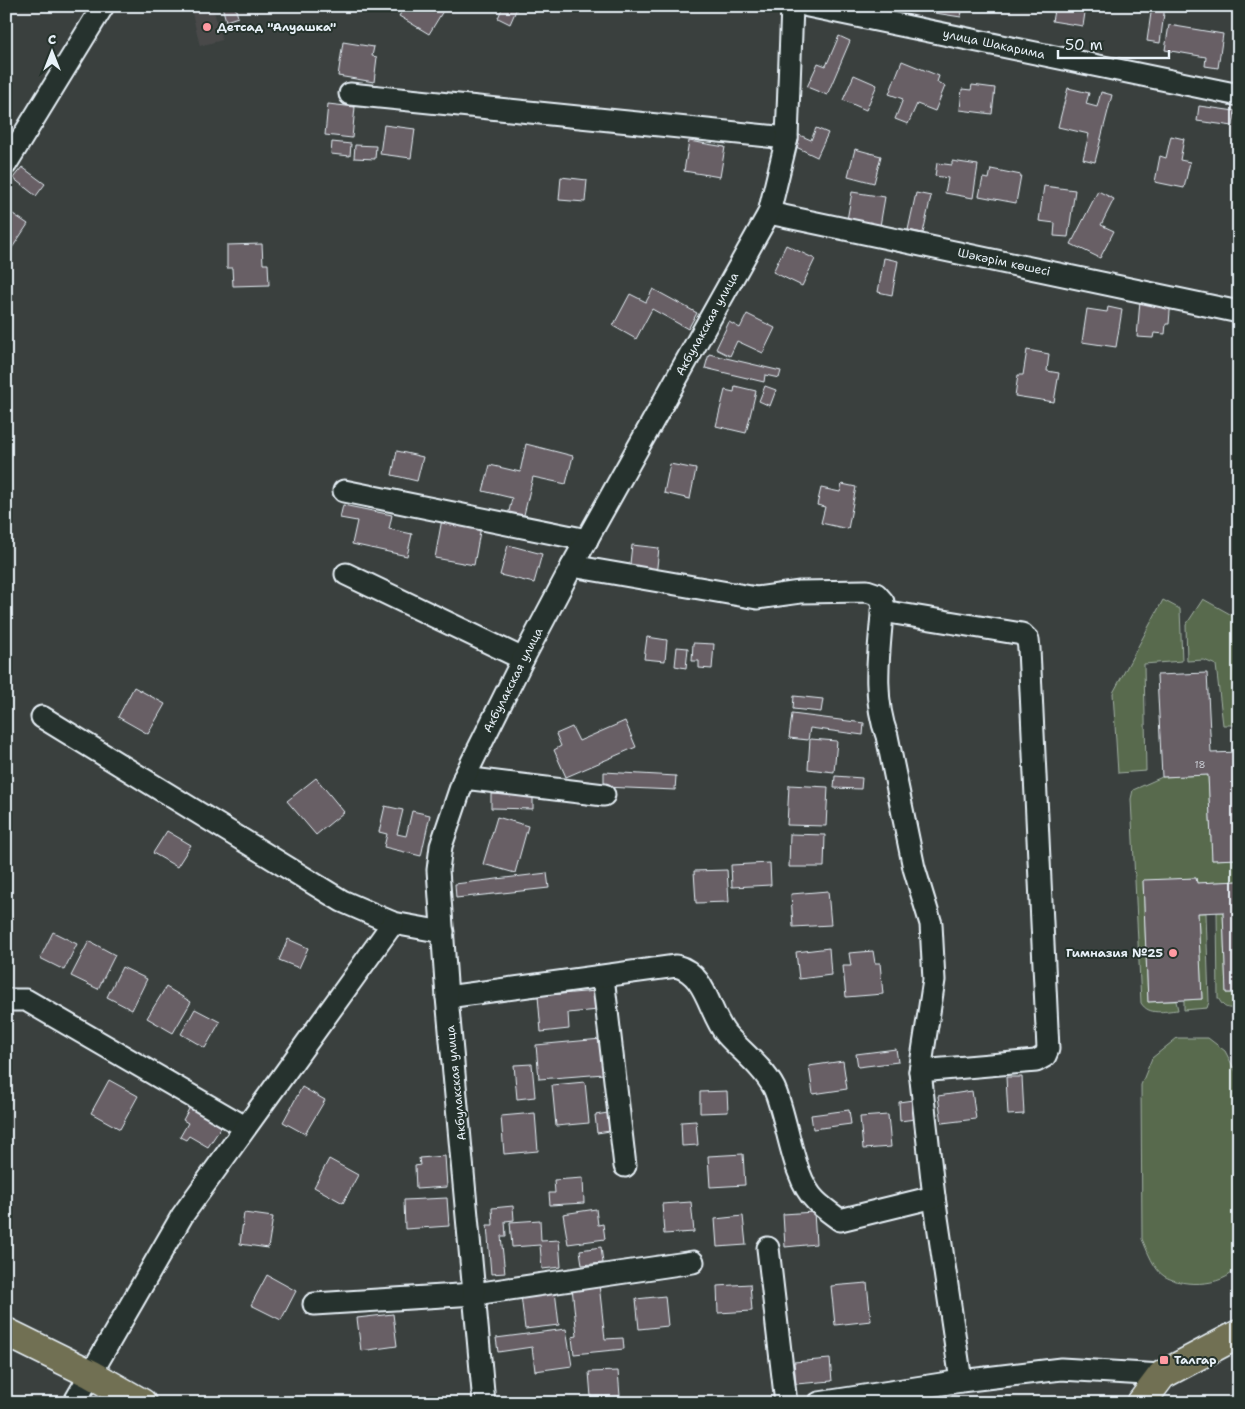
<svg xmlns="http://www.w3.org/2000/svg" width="1245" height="1409" viewBox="0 0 1245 1409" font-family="'Shantell Sans',sans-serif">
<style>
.built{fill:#48494a}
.green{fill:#596b4e;stroke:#a0aea3}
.building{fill:#675e65;stroke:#e8f1f8}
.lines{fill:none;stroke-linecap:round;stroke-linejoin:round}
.minor-casing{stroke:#e8f1f8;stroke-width:25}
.major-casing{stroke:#e8f1f8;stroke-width:31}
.minor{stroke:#26332d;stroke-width:21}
.major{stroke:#716f52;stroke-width:28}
.poi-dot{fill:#ff9aa2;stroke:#26332d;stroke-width:2}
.labels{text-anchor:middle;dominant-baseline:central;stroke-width:4;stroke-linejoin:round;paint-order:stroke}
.number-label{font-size:10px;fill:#c8ccd3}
.poi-label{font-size:12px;font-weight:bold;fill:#e8f1f8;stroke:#26332d;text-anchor:start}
.street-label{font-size:12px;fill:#e8f1f8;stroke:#26332d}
</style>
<rect width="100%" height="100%" fill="#3a403e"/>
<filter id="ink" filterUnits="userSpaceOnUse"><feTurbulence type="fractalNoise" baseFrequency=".02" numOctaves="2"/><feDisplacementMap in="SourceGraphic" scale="10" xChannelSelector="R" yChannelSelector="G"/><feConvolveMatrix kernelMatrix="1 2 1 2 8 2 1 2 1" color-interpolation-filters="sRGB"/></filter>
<g filter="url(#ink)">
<!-- built -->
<polygon class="built" points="213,8 222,40 200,46 192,13"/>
<!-- green -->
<g class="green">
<polygon points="1203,599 1239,619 1239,725 1223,725 1216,665 1204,660 1187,661 1186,625"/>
<polygon points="1163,600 1180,609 1182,661 1144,664 1146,771 1118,773 1113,693"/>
<path d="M1208,775L1212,860L1239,859V881L1197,883L1196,878L1143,881L1148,1002L1176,1001L1178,1010C1164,1011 1149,1016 1141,1003L1131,799L1133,790L1162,777Z"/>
<path d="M1217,912H1223L1226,993H1234V1008C1225,1009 1223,1006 1218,998Z"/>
<polygon points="1198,913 1206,913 1209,1002 1207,1008 1184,1010 1184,1000 1202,999"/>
<path d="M1177,1038H1208L1225,1051L1239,1078V1263C1230,1287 1183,1288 1164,1276C1154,1270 1147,1250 1142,1239L1141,1085L1152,1058Z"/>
</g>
<!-- building -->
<g class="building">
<polygon points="222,6 235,6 238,17 226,21"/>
<polygon points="405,6 446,6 429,34 399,16"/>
<polygon points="503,6 517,8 510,24 498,18"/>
<polygon points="937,6 963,6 961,17 935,13"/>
<polygon points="1055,6 1086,6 1083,26 1052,21"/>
<polygon points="1152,6 1165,6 1160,43 1147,41"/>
<polygon points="1169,25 1223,34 1218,68 1205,66 1206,57 1165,50"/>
<polygon points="839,36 850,41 827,95 807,87 818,63 826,66"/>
<polygon points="343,42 374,47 372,56 377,57 374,82 338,76"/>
<polygon points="902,61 939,76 937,82 945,86 935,111 917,104 908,124 895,119 903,99 889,94"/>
<polygon points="854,75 877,85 866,110 843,100"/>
<polygon points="972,85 995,88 992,114 960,110 962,89 971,90"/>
<polygon points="1068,88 1089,93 1086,104 1097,107 1101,92 1112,95 1095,162 1083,159 1089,134 1058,127"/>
<polygon points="328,104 355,107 352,138 325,135"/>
<polygon points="1199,106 1235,111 1233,126 1197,121"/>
<polygon points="384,125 415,129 411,158 380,154"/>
<polygon points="816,128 828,133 817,157 792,145 797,134 811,140"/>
<polygon points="1171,136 1184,139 1180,160 1190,162 1184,188 1155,182 1160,156 1166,158"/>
<polygon points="689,141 725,147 720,177 684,171"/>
<polygon points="332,142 351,144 350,156 331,154"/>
<polygon points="355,145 376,146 375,159 354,158"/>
<polygon points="855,149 881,156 874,183 848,176"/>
<polygon points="952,161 978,165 973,198 945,193 948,178 935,176 937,163 952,165"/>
<polygon points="22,167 45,184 36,196 13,178"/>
<polygon points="991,169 1021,175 1016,203 979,196 983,178 989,179"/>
<polygon points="561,177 587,180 585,202 559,200"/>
<polygon points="1044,186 1075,190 1068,237 1054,236 1055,223 1039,221"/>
<polygon points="1098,191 1114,199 1101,225 1114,231 1100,258 1071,244"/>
<polygon points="852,192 885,197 880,226 847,220"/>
<polygon points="916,193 931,196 923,233 908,230"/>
<polygon points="7,210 28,224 10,251 6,249"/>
<polygon points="262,244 263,264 268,264 269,285 233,286 232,268 227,268 227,245"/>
<polygon points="786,245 815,259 802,286 773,272"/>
<polygon points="884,258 898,261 892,295 878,292"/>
<polygon points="653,289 697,313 688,329 652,309 636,339 613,326 630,294 646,302"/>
<polygon points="1171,299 1169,324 1166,324 1165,334 1154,333 1153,338 1137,337 1140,301"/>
<polygon points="1108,307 1122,310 1116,347 1082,342 1087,309 1107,312"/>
<polygon points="747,314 775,328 763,353 737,341 730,356 716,349 729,322 740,328"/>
<polygon points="1027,350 1049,354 1047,371 1059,373 1054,402 1015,396 1018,375 1023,375"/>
<polygon points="709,354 781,371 779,378 765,375 764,382 705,368"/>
<polygon points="735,386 756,391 746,433 716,426 725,390 734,392"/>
<polygon points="765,386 776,390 770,406 759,401"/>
<polygon points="526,444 573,456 566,484 533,477 523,519 508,516 512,498 483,491 490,465 520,472"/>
<polygon points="397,451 423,457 417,481 392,475"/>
<polygon points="670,464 696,469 690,499 664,493"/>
<polygon points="842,484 856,487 848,529 821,523 825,507 817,505 821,488 840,492"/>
<polygon points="343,505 392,515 389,529 412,534 407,556 352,544 357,521 340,518"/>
<polygon points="442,519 481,526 474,565 435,558"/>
<polygon points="508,545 542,554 534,583 500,575"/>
<polygon points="632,545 659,548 656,576 629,573"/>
<polygon points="647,637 667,640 665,661 644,659"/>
<polygon points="693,643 714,644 712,669 699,668 699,661 692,661"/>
<polygon points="677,647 688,648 686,668 675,666"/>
<polygon points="1207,673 1211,753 1239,752 1239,859 1212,860 1208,775 1162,777 1157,675"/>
<polygon points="134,687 165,704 148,734 118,717"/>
<polygon points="794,696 823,699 821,712 793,709"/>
<polygon points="792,714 864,723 863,735 810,728 808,740 789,738"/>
<polygon points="625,721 636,747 566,777 554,750 561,746 556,734 572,727 579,741"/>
<polygon points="810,739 837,741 834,772 808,769"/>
<polygon points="604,772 676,776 675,790 604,787"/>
<polygon points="835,776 862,778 861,789 834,788"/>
<polygon points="316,778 344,812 316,835 287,801"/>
<polygon points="789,785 828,787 826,826 787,825"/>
<polygon points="491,794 533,794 533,809 491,808"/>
<polygon points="385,806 403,810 397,834 406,836 412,811 430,815 421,856 384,847 387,834 379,832"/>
<polygon points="497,817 528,826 515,873 483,864"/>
<polygon points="167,831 191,845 177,867 153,853"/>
<polygon points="790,834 825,835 824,867 789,867"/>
<polygon points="770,863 771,885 732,887 731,865"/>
<polygon points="727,870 729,902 696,903 694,871"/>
<polygon points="547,873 549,888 456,898 455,884"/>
<polygon points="1196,878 1197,883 1239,881 1239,993 1226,993 1223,912 1198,913 1202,999 1148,1002 1143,880"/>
<polygon points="828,891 831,925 793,927 791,894"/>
<polygon points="53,932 77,944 64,970 40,958"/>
<polygon points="288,939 308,948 299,968 279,960"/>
<polygon points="89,941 115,955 98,989 71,976"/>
<polygon points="829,948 831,975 799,979 796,952"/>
<polygon points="873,951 875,963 880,963 883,994 846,997 843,966 851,966 849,953"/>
<polygon points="122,967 147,979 132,1010 107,997"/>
<polygon points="166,987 191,1002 173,1033 147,1018"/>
<polygon points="596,991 598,1010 568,1013 569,1029 541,1032 538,996"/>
<polygon points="195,1009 220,1022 205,1048 181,1034"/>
<polygon points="601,1039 604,1074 539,1079 536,1045"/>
<polygon points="896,1049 898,1062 858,1067 856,1054"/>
<polygon points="843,1061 847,1089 813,1094 809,1066"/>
<polygon points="532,1064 535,1097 517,1099 514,1065"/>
<polygon points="1006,1077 1022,1077 1024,1114 1008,1115"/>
<polygon points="109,1080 138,1096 120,1129 91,1113"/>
<polygon points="585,1082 589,1123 556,1126 552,1085"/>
<polygon points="302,1087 325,1100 305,1134 283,1122"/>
<polygon points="727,1091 728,1112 700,1113 700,1092"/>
<polygon points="972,1091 976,1119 942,1123 938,1096"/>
<polygon points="913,1100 915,1119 900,1121 899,1102"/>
<polygon points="190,1107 222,1126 208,1147 189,1136 186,1140 180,1137 188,1123 183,1120"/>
<polygon points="849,1110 851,1124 813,1129 811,1115"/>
<polygon points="535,1113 538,1151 504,1154 501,1116"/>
<polygon points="608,1113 610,1131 597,1133 595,1115"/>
<polygon points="888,1115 891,1147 863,1149 860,1117"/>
<polygon points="696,1121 698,1145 682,1146 681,1122"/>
<polygon points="743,1154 745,1185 710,1187 708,1156"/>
<polygon points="445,1156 447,1187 416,1189 415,1166 420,1165 419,1158"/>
<polygon points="329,1159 358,1175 343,1203 314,1187"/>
<polygon points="583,1178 584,1203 550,1205 549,1193 555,1193 554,1180"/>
<polygon points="447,1198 449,1226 405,1229 404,1200"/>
<polygon points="691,1202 694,1232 664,1234 662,1204"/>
<polygon points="513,1206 514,1220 505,1221 506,1236 501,1236 505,1273 491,1274 487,1225 493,1225 492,1208"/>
<polygon points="596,1209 598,1225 603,1224 605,1239 568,1244 563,1214"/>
<polygon points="814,1212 816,1244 785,1247 783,1214"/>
<polygon points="244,1213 273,1217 268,1248 240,1244"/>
<polygon points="743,1216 746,1245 717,1247 715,1219"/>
<polygon points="540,1220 541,1241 559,1240 561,1267 542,1269 540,1245 512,1247 510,1222"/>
<polygon points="601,1247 603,1263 582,1265 580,1250"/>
<polygon points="267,1275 296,1291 281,1320 251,1305"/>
<polygon points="867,1283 871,1321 835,1325 831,1286"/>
<polygon points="599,1284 605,1339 623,1338 624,1349 574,1354 572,1337 577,1336 572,1287"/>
<polygon points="750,1284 752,1311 718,1313 717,1286"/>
<polygon points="555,1291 559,1325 525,1329 521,1295"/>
<polygon points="665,1296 668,1326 639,1329 636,1299"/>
<polygon points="393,1314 397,1346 361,1351 357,1318"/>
<polygon points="566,1329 572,1366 535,1371 532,1347 498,1352 496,1338"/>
<polygon points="830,1359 832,1381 796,1384 794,1362"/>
<polygon points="618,1371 620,1396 591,1397 589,1372"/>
</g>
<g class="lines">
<defs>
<g id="minor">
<polyline points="808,6 1239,95"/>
<polyline points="350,94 787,138"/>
<polyline points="6,164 103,6"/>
<polyline points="769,213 1239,312"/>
<polyline points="344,491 587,540"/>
<path d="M572,566L757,598L800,592L867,591L876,594L883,602C880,646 871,694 887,736L914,868L931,924L934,980L920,1071L934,1197L961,1381"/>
<polyline points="346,574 523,659"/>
<polyline points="882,611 1022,634 1028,640 1029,649 1048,1049 1045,1056 1036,1061 920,1071"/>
<polyline points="42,717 342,901 393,923 443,932"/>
<polyline points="464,778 604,795"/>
<polyline points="603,977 625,1166"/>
<path d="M447,997L676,966C706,973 709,1013 726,1034C741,1051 763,1067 774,1088C788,1119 792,1178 816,1201C823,1208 832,1214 840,1220L934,1197"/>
<polyline points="6,1000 26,1000 245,1127"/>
<polyline points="768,1248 786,1403"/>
<polyline points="314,1304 475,1294 693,1262"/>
<polyline points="74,1403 182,1216 393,923"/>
<polyline points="484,1403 447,997 438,870 441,846 464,778 523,659 572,566 769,213 787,138 792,6"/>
<polyline points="819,1403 961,1381 1061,1369 1162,1375"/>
</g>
<g id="major">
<polyline points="6,1332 91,1374 142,1403"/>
<polyline points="1141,1403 1162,1375 1239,1334"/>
</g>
</defs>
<!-- minor casing -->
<use href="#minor" class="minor-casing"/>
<!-- major casing -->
<use href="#major" class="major-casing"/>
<!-- minor -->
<use href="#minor" class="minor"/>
<!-- major -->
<use href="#major" class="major"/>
</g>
</g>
<!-- markers -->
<g class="poi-dot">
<circle cx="207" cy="27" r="5"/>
<circle cx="1173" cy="953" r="5"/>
<rect x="1159" y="1355" width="10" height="10" rx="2.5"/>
</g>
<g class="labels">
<!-- number labels -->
<g class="number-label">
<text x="1200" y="764">18</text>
</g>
<!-- poi labels -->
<g class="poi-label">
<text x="217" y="27">Детсад "Алуашка"</text>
<text x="1163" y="953" text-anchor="end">Гимназия №25</text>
<text x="1174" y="1360">Талгар</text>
</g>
<!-- street labels -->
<g class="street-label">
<text transform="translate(994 44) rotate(12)">улица Шакарима</text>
<text transform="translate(1004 262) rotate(12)">Шәкәрім көшесі</text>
<text transform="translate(707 324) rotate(-61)">Акбулакская улица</text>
<text transform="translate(513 680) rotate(-63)">Акбулакская улица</text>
<text transform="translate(456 1083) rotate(-96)">Акбулакская улица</text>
</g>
</g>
<!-- margin -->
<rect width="1245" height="1409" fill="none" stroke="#26332d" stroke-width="25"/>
<rect x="12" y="12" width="1220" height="1384" fill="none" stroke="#e8f1f8" stroke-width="2" filter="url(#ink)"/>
<!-- north arrow -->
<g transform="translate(52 52)" stroke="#26332d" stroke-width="4" paint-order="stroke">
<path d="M0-4L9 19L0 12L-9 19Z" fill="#e8f1f8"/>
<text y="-8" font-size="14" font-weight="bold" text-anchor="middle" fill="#e8f1f8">С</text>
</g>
<!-- scale -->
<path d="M1058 50v8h111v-8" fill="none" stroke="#e8f1f8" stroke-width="2.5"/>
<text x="1065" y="50" font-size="15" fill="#e8f1f8" stroke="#26332d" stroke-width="4" paint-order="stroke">50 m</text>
</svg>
